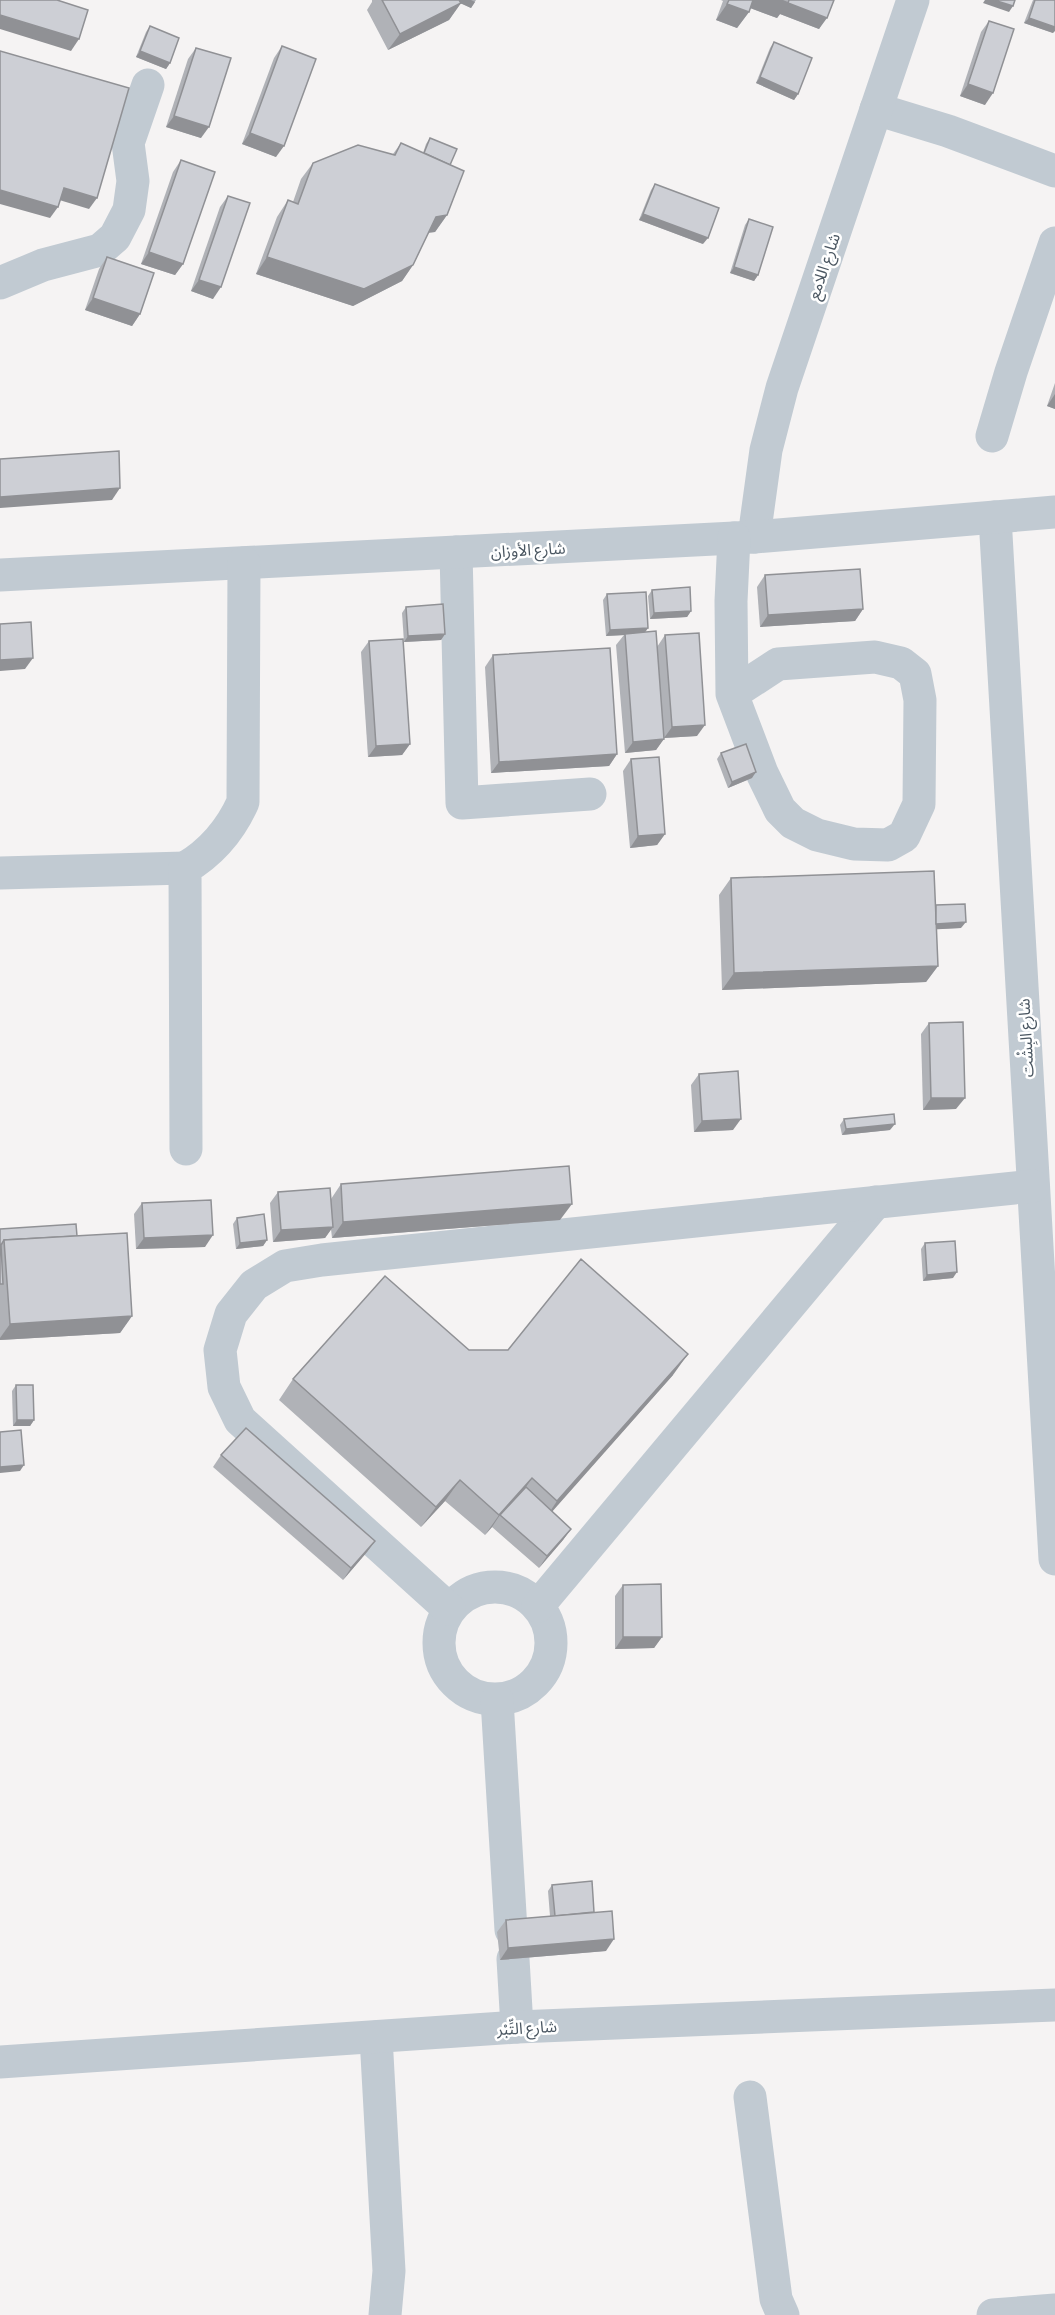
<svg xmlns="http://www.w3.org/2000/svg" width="1055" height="2315" viewBox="0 0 1055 2315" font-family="Barlow,'Noto Sans Arabic',sans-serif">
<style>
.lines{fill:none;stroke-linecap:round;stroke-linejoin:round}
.minor{stroke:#c1cad2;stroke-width:33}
.wall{fill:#b0b2b7}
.shaded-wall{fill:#909195}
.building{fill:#cdcfd5;stroke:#909195;stroke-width:1.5}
.labels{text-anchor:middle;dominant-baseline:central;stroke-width:5;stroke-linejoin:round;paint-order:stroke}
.street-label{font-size:16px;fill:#4a5661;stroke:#fff}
</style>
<rect width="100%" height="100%" fill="#f5f3f3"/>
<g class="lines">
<!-- minor -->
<g class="minor">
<polyline points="876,109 948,131 1055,171"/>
<polyline points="0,283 43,265 100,250 115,237 129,210 133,181 128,143 148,85"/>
<polyline points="992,436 1011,372 1055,243"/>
<polyline points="995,517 1055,1559"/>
<polyline points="754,537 766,450 782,388 913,0"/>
<polyline points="456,552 462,803 590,794"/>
<polyline points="0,575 754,537 1055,512"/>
<polyline points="732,694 778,664 875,657 901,663 915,674 920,700 919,804 904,836 888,845 854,844 817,835 793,823 780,810 762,773 732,694 731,601 734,538"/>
<polyline points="0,873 185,868"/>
<path d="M186,1149L185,868C212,852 230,831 243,802L244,563"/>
<circle cx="495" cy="1643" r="56"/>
<polyline points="538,1606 876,1202"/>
<polyline points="449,1609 240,1420 224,1387 220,1350 231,1314 254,1285 285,1266 322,1260 1033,1186"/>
<polyline points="497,1700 511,1930"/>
<polyline points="513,1959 517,2027"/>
<polyline points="376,2037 389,2271 385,2315"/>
<polyline points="0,2062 517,2027 1055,2005"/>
<polyline points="750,2097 776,2299 783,2315"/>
<polyline points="993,2315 1055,2310"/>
</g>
</g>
<!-- wall -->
<g class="wall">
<polygon points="372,0 476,0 471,8 461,3 449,20 388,50 367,10 372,2"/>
<polygon points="721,0 834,0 819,29 780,14 777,18 750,8 749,12 737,28 716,20 723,1"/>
<polygon points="1033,0 1055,0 1053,33 1024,23"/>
<polygon points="989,21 985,105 960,96 981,32"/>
<polygon points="150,26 170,63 166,69 136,57 146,32"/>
<polygon points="774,42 798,94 794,100 756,83 770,48"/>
<polygon points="282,46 276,157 242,144 274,58"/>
<polygon points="196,48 201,138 166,127 188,59"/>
<polygon points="430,138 450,165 447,215 435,232 428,233 413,265 402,281 353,306 256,274 277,217 288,200 293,202 301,179 313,163 393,154 401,143 423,153 426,144"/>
<polygon points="181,160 183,264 175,275 141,264 173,172"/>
<polygon points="655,184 703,244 639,220 651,190"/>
<polygon points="228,196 213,299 191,291 220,207"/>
<polygon points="749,219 758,275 754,281 730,273 745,225"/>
<polygon points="107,257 140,314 132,326 85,310 99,269"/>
<polygon points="1055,383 1055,409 1047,406"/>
<polygon points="765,575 863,609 855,621 760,627 757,587"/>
<polygon points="652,590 691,611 687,617 650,619 648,596"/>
<polygon points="607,594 645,632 663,730 657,647 665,635 697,736 664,738 656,750 625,753 616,645 624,635 606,636 603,600"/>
<polygon points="406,607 445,634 441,640 404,642 402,613"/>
<polygon points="369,641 410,744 402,755 368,757 361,652"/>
<polygon points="493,655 617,754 609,766 491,773 485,667"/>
<polygon points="721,753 752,778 728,788 717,759"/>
<polygon points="631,759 665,834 657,845 630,848 623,771"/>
<polygon points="731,878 936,905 961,928 936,929 938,966 926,982 722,990 719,895"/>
<polygon points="929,1023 956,1109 923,1110 921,1034"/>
<polygon points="699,1074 733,1130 694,1132 691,1085"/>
<polygon points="844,1119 890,1130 842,1135 840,1125"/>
<polygon points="341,1184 560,1220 332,1238 331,1229 325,1238 273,1242 270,1203 278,1192 331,1199"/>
<polygon points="142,1203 205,1247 136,1249 134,1214"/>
<polygon points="237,1218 267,1240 263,1246 236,1249 233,1224"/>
<polygon points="0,1229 77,1236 132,1316 120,1333 0,1340"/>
<polygon points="925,1243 953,1278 923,1281 921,1249"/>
<polygon points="469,1350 673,1375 552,1511 571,1529 563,1540 539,1568 492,1527 485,1535 445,1501 421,1527 279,1400 293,1379"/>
<polygon points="16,1385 34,1420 30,1426 13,1426 12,1391"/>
<polygon points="221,1455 375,1541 367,1552 343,1580 213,1467"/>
<polygon points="623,1585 662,1637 654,1648 615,1649 615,1596"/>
<polygon points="552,1885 594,1912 606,1951 500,1960 497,1932 506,1920 550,1916 548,1891"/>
</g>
<!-- shaded-wall -->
<g class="shaded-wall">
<polygon points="453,0 471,0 475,2 471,8"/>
<polygon points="750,0 783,0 827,18 819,29 780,14 777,18 745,6"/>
<polygon points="985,0 994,0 1013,6 1009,12 983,3"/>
<polygon points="461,3 449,20 388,50 400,34"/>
<polygon points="727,4 749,12 737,28 716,20"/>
<polygon points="0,15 79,39 71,51 0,29"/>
<polygon points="1029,18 1055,27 1055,31 1053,33 1024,23"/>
<polygon points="140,51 170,63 166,69 136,57"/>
<polygon points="760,77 798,94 794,100 756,83"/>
<polygon points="968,84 993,93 985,105 960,96"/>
<polygon points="174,116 209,127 201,138 166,127"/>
<polygon points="250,133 284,146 276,157 242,144"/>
<polygon points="64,188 97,198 89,209 56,199"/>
<polygon points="0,190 58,207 50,218 0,204"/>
<polygon points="643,214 708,238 703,244 639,220"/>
<polygon points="447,215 435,232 424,233 436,217"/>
<polygon points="149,252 183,264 175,275 141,264"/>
<polygon points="267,257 413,265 402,281 353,306 256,274"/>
<polygon points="734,267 758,275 754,281 730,273"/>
<polygon points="199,280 221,287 213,299 191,291"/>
<polygon points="93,298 140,314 132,326 85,310"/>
<polygon points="1055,394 1055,409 1047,406"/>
<polygon points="120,488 112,500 0,508 0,497"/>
<polygon points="863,609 855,621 760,627 768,615"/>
<polygon points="691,611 687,617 650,619 654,613"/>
<polygon points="648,628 644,634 606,636 610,630"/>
<polygon points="445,634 441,640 404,642 408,636"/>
<polygon points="33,658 25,669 0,671 0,660"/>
<polygon points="705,725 697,736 664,738 672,727"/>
<polygon points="664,739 656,750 625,753 633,742"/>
<polygon points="410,744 402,755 368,757 376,746"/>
<polygon points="617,754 609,766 491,773 499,762"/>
<polygon points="756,772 752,778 728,788 732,782"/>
<polygon points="665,834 657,845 630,848 638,836"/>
<polygon points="966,922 961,928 924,930 928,924"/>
<polygon points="938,966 926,982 722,990 734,973"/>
<polygon points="931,1098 965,1098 956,1109 923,1110"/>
<polygon points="741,1119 733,1130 694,1132 702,1121"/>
<polygon points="895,1124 890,1130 842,1135 846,1129"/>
<polygon points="572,1204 560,1220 332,1238 343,1222"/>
<polygon points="333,1227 325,1238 273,1242 281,1230"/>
<polygon points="213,1235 205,1247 136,1249 144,1238"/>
<polygon points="267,1240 263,1246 236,1249 240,1243"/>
<polygon points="957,1272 953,1278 923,1281 927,1275"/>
<polygon points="132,1316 120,1333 0,1340 0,1338 10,1324"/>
<polygon points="688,1354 673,1375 543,1522 557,1501"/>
<polygon points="17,1420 34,1420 30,1426 13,1426"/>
<polygon points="24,1465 20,1471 0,1473 0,1467"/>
<polygon points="532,1478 518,1499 500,1515 492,1527 485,1535 499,1515"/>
<polygon points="460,1480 445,1501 421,1527 436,1507"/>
<polygon points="571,1529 563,1540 539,1568 547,1556"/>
<polygon points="375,1541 367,1552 343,1580 351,1568"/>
<polygon points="623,1637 662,1637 654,1648 615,1649"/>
<polygon points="614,1939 606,1951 500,1960 508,1948"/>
</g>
<!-- building -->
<g class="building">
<polygon points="0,0 57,0 88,10 79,39 0,15"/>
<polygon points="382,0 459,0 461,3 400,34"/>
<polygon points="729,0 753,0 749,12 727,4"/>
<polygon points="789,0 834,0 827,18 788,3"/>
<polygon points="994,0 1015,0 1013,6"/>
<polygon points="1035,0 1055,0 1055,27 1029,18"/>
<polygon points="989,21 1014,29 993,93 968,84"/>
<polygon points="150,26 179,38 170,63 140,51"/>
<polygon points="774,42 812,58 798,94 760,77"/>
<polygon points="282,46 316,59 284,146 250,133"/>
<polygon points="196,48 231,58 209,127 174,116"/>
<polygon points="0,51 129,88 97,198 64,188 58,207 0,190"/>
<polygon points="430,138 457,149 450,165 424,153"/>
<polygon points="401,143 464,171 447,215 436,217 413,265 364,289 267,257 288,200 298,204 313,163 358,145 395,155"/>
<polygon points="181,160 215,172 183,264 149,252"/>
<polygon points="655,184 719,208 708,238 643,214"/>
<polygon points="228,196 250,203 221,287 199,280"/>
<polygon points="749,219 773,227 758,275 734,267"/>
<polygon points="107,257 154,273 140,314 93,298"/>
<polygon points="119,451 120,488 0,497 0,459"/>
<polygon points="860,569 863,609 768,615 765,575"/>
<polygon points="690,587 691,611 654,613 652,590"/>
<polygon points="646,592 648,628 610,630 607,594"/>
<polygon points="443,604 445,634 408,636 406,607"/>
<polygon points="31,622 33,658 0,660 0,624"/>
<polygon points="656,631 664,739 633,742 625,634"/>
<polygon points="699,633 705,725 672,727 665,635"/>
<polygon points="403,639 410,744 376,746 369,641"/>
<polygon points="610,648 617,754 499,762 493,655"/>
<polygon points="746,744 756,772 732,782 721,753"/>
<polygon points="659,757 665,834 638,836 631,759"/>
<polygon points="934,871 938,966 734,973 731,878"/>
<polygon points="965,904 966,922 936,924 936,905"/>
<polygon points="963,1022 965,1098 931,1098 929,1023"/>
<polygon points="738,1071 741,1119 702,1121 699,1074"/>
<polygon points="894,1114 895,1124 846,1129 844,1119"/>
<polygon points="569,1166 572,1204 343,1222 341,1184"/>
<polygon points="330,1188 333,1227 281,1230 278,1192"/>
<polygon points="211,1200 213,1235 144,1238 142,1203"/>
<polygon points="264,1214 267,1240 240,1243 237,1218"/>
<polygon points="76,1224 77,1236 4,1240 1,1245 3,1284 0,1284 0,1229"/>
<polygon points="127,1233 132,1316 10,1324 4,1240"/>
<polygon points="955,1241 957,1272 927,1275 925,1243"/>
<polygon points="581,1259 688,1354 557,1501 532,1478 499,1515 460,1480 436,1507 293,1379 385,1276 469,1350 508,1350"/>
<polygon points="16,1385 33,1385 34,1420 17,1420"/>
<polygon points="246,1428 375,1541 351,1568 221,1455"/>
<polygon points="21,1430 24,1465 0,1467 0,1432"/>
<polygon points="526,1487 571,1529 547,1556 500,1515"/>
<polygon points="661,1584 662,1637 623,1637 623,1585"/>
<polygon points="592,1881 594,1912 555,1916 552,1885"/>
<polygon points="612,1911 614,1939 508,1948 506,1920"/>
</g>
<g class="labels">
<!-- street labels -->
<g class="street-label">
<text transform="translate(823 266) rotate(-71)">شارع اللامع</text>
<text transform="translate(528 549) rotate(-3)">شارع الأوزان</text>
<text transform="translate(1025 1038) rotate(-93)">شارع البِشْت</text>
<text transform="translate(527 2027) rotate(-3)">شارع التِّبْر</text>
</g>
</g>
</svg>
